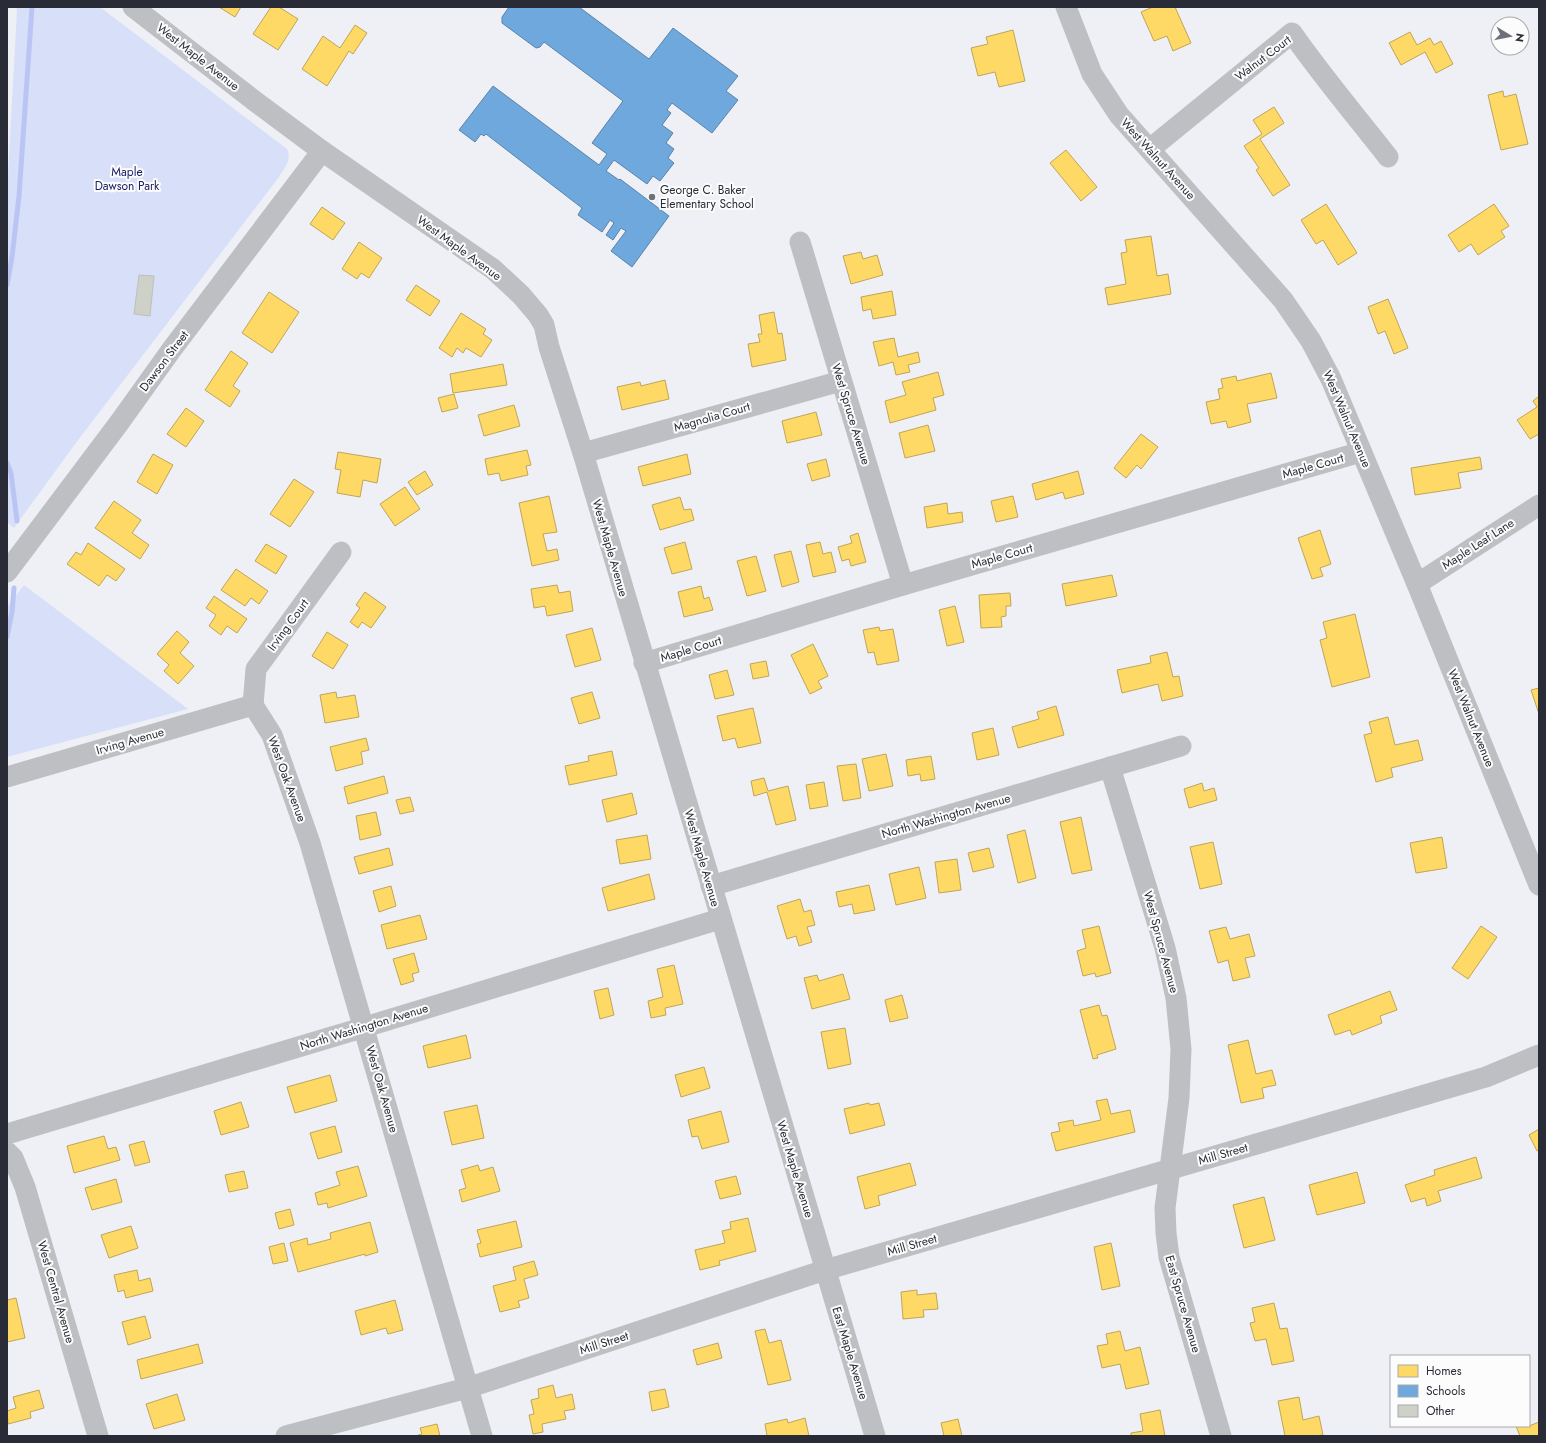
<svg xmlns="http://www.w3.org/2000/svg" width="1546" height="1443" viewBox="0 0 1546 1443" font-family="Jost,sans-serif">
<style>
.green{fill:#d8dff9}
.homes{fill:#ffd966;stroke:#bfa558}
.schools{fill:#6fa8dc;stroke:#5a83aa}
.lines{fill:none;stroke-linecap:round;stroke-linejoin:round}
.stream{stroke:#bac5f4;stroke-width:5}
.building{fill:#ced1c7;stroke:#bec0be}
.minor{stroke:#bdbfc3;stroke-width:21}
.poi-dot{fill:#6e7179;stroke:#fcfcfc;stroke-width:1.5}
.labels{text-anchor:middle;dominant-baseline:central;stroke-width:4;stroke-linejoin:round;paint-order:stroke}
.street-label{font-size:12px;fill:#292c36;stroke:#fcfcfc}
.park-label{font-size:12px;fill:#1c2068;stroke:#fcfcfc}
.poi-label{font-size:12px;fill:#292c36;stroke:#fcfcfc;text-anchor:start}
</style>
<rect width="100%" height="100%" fill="#eef0f6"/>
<!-- green -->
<g class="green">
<path d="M16,7H100L287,149C292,160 285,167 279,177L75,444L14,528L7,522V192L17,11Z"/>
<polygon points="24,585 188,709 7,757 7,607"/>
</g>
<!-- homes -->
<g class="homes">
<polygon points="219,7 241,7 235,17"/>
<polygon points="271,7 279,7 298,19 278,50 253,34"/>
<polygon points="1153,7 1175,7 1191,43 1173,51 1167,36 1154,41 1141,12"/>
<polygon points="355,25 367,33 353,54 349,51 327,86 302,69 323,36 340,48"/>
<polygon points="1013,30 1025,81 999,87 995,72 978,76 971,48 988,44 986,37"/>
<polygon points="1410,32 1417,45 1430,38 1434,45 1441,41 1453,64 1436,73 1425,52 1401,65 1389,43"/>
<polygon points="1503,91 1504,97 1516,94 1528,144 1501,150 1488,95"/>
<polygon points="1274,107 1284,123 1260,139 1290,185 1273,196 1256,170 1259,168 1244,146 1262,134 1253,120"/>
<polygon points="1066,150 1097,187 1081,201 1050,163"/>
<polygon points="1326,204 1357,253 1338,265 1323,240 1316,244 1301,220"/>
<polygon points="1494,204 1509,226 1501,231 1505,237 1478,255 1471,244 1459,252 1448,235"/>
<polygon points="322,207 345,223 333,240 310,224"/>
<polygon points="1151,236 1157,276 1168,274 1171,294 1108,305 1105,288 1126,284 1121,253 1127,252 1125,240"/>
<polygon points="359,242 382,258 369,278 361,273 357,279 342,269"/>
<polygon points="861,252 863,259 877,255 883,275 851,284 843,256"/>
<polygon points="416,285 440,301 430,316 406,300"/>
<polygon points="892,291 896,315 873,319 871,309 863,311 861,297"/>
<polygon points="269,292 299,312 272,353 242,333"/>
<polygon points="1388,299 1408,348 1394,354 1385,331 1378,334 1368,307"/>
<polygon points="774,312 778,334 782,333 786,360 752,367 748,344 760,342 758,334 762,334 759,315"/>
<polygon points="461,313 486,329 483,334 492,340 481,357 466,348 463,353 457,348 452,357 439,348"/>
<polygon points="894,338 898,357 918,352 920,362 908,365 910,372 896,375 893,362 879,366 873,342"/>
<polygon points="231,351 248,363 233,386 240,391 230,407 205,390"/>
<polygon points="503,364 507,385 453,393 450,374"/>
<polygon points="938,372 944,395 933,398 936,410 890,423 885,401 906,395 902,382"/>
<polygon points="1271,373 1277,398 1247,404 1251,422 1228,428 1226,421 1211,424 1206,402 1220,399 1218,389 1223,388 1221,379 1236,376 1237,381"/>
<polygon points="665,380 669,399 622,410 617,387 640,382 641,386"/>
<polygon points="454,394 458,408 442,412 438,398"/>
<polygon points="1539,396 1539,434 1530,439 1517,420 1537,407 1533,401"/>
<polygon points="514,405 520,426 484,436 478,415"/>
<polygon points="186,408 204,421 186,447 167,434"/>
<polygon points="816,412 822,435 787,443 782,421"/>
<polygon points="928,425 935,451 905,458 899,433"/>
<polygon points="1141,434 1158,447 1141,469 1137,465 1126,478 1114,468"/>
<polygon points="527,450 531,465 526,466 528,475 501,481 499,473 488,475 485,459"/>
<polygon points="338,452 381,459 377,483 363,480 360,497 337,493 341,470 335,469"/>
<polygon points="153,454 173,465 157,494 137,482"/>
<polygon points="687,454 691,474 643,486 638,467"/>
<polygon points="1480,457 1482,469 1458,473 1461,488 1415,495 1411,468"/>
<polygon points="826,459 830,476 812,481 807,464"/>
<polygon points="425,471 433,485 417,495 408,482"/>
<polygon points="1078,471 1084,494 1065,499 1063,492 1036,500 1032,484"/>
<polygon points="294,479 314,492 290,527 270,514"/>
<polygon points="405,487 420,509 395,526 380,504"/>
<polygon points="549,496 557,532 543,534 547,551 557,549 559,560 532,566 519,503"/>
<polygon points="1013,496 1018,517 996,522 991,501"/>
<polygon points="680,497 684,510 691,509 694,520 660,530 652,505"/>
<polygon points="114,501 141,520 132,533 149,545 140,559 95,528"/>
<polygon points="947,503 948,514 962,512 963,522 927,528 924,507"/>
<polygon points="1320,530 1331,564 1320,568 1323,576 1312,579 1298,538"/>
<polygon points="858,533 866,562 851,566 849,559 842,561 838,547 852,543 850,536"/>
<polygon points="685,542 692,569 672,574 664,548"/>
<polygon points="820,542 823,554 831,552 836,572 813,577 806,545"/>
<polygon points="88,543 125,569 116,581 107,575 99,586 67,564 76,552 81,555"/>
<polygon points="266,544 287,556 276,574 255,561"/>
<polygon points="791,551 799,582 782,587 774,555"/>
<polygon points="756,556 766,591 747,596 737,561"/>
<polygon points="236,569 268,591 259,604 251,598 245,606 221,590"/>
<polygon points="1112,575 1117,596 1066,606 1062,584"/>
<polygon points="557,585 559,593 570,591 573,611 547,616 545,606 534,608 531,589"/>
<polygon points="701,586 704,599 709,597 713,610 684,617 678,592"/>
<polygon points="365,592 386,607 371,628 362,622 358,628 350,622 360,608 356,605"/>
<polygon points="1010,593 1011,606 1006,606 1006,616 1001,617 1002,627 981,628 979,595"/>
<polygon points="214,596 247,619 237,633 227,626 221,635 209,626 216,615 206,608"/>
<polygon points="955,606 964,642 947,646 939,610"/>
<polygon points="1355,614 1370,677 1332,687 1320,640 1327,638 1323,622"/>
<polygon points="879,627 880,631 893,629 899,661 877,665 874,652 868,653 863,630"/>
<polygon points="592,628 601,660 575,667 566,635"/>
<polygon points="177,631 189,642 180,653 194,666 178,684 164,671 169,665 157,654"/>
<polygon points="327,632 348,645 333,669 312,656"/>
<polygon points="813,644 828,676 818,681 822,688 810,694 791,655"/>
<polygon points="1167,652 1173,677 1179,676 1183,696 1162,701 1158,684 1122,693 1117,670 1151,663 1150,656"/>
<polygon points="766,661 769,676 753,679 750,664"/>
<polygon points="727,670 734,695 715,699 709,675"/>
<polygon points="1539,688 1539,714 1531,690"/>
<polygon points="336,692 337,698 355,695 359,717 325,723 320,695"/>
<polygon points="592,692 600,718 579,724 571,698"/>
<polygon points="1056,706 1064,735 1018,748 1012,727 1039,719 1037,712"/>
<polygon points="753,708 761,743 738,748 735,738 723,741 717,716"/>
<polygon points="1388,717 1395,745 1418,740 1423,760 1391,768 1393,777 1376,782 1364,735 1372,733 1369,722"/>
<polygon points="993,728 999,755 977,760 972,733"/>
<polygon points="366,738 369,750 361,752 363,764 336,771 330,747"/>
<polygon points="612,751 617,775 569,785 565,766 589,761 588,756"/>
<polygon points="886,754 893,786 869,791 862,759"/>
<polygon points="931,756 935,779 921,781 920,774 908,776 906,760"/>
<polygon points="856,764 861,798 843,801 837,766"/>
<polygon points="384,776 388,793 348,804 344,787"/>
<polygon points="764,778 768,791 788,786 796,820 776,825 767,792 754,796 751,781"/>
<polygon points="824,782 828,806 810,809 806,785"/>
<polygon points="1202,783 1204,791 1214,788 1217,800 1189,808 1184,789"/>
<polygon points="632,793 637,814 607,822 602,800"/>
<polygon points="410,797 414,811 400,814 396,800"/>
<polygon points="376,812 381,835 360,840 356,816"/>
<polygon points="1081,817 1092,870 1072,874 1060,822"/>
<polygon points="1025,830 1036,878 1018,883 1007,835"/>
<polygon points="647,835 651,859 620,864 616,840"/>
<polygon points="1442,837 1447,868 1416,873 1410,843"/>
<polygon points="1213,842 1222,884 1200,889 1190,847"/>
<polygon points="389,848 393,865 359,874 354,857"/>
<polygon points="989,848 994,867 973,872 968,853"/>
<polygon points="957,859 961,890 939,893 935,862"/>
<polygon points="919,867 926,898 896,905 889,874"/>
<polygon points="649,874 655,899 608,911 602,888"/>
<polygon points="869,885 875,910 854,914 852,904 839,907 836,892"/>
<polygon points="391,886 396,906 379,912 373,891"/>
<polygon points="800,899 804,912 811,910 815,925 807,927 812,942 799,946 796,936 787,939 777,906"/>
<polygon points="420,915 427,939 387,949 381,925"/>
<polygon points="1099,926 1111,973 1096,977 1095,973 1083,976 1077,951 1086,948 1082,930"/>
<polygon points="1481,926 1497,937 1468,979 1452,968"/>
<polygon points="1226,927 1230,939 1249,934 1255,956 1245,958 1250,977 1233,981 1228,960 1218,963 1209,931"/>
<polygon points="414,953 419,972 412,974 414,981 401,985 393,959"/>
<polygon points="674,965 683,1004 665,1008 666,1015 651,1018 648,1001 663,997 657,969"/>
<polygon points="843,974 850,999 812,1009 804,978 817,975 819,981"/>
<polygon points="608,988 614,1015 600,1019 594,991"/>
<polygon points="1390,991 1397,1010 1380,1016 1382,1023 1352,1035 1350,1030 1335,1035 1328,1015"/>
<polygon points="902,995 908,1018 890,1022 885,1000"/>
<polygon points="1099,1005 1102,1016 1107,1015 1116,1049 1097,1055 1098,1058 1093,1059 1080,1010"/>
<polygon points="845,1028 851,1064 828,1069 821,1032"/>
<polygon points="466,1035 471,1058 428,1068 423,1046"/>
<polygon points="1248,1040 1256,1074 1272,1070 1276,1085 1262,1088 1264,1098 1241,1103 1228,1045"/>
<polygon points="704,1067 710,1088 681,1097 675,1075"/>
<polygon points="330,1075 337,1101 295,1113 287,1087"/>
<polygon points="1107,1099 1111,1114 1130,1110 1135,1132 1056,1151 1051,1133 1060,1131 1058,1123 1073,1120 1074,1126 1101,1120 1096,1101"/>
<polygon points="241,1102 249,1127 221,1135 214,1111"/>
<polygon points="869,1103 870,1105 879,1103 885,1125 850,1134 844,1109"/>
<polygon points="477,1105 484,1138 452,1145 444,1112"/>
<polygon points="721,1111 729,1142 702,1149 698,1136 692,1137 688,1120"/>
<polygon points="335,1126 342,1152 318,1159 310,1133"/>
<polygon points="1539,1129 1539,1150 1537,1151 1529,1135"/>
<polygon points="104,1136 108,1149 116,1147 120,1160 74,1173 67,1146"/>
<polygon points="144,1141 150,1162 135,1166 129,1145"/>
<polygon points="1476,1157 1482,1178 1438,1191 1441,1201 1427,1206 1425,1198 1411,1202 1405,1185 1435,1175 1434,1170"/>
<polygon points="910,1163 916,1185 878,1196 880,1205 865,1209 857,1177"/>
<polygon points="478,1165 480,1171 493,1167 500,1191 462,1202 459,1190 466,1188 461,1170"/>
<polygon points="358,1166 367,1196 328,1208 327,1203 318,1205 315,1193 340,1185 336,1172"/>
<polygon points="244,1171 248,1188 229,1192 225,1175"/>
<polygon points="1357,1172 1365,1203 1317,1215 1309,1185"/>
<polygon points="736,1176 741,1194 720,1199 715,1181"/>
<polygon points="116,1179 122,1202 92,1210 85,1188"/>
<polygon points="1264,1197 1275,1240 1244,1248 1233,1205"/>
<polygon points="290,1209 294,1225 279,1229 275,1213"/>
<polygon points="748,1218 756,1251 719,1261 720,1265 700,1270 695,1250 725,1243 722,1231 731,1229 730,1222"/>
<polygon points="516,1221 522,1247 480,1257 477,1244 481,1243 477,1230"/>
<polygon points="370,1222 378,1252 365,1256 365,1254 298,1272 290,1243 307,1238 308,1245 331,1239 330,1233"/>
<polygon points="131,1226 138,1248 109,1258 101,1235"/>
<polygon points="284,1243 288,1261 273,1264 269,1247"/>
<polygon points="1111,1243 1120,1286 1102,1290 1094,1247"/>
<polygon points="534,1261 538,1275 524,1279 529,1298 518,1301 520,1307 500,1312 493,1286 516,1280 513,1267"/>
<polygon points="137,1270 139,1281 150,1278 153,1291 126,1298 124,1290 118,1292 114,1275"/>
<polygon points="917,1290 917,1295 936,1293 938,1309 923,1310 924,1317 903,1319 901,1292"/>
<polygon points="16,1298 25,1338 7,1342 7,1300"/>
<polygon points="395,1300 403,1330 388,1334 386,1328 361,1335 355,1311"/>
<polygon points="1274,1303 1280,1329 1287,1328 1294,1361 1272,1365 1266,1339 1255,1341 1250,1323 1255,1322 1252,1308"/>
<polygon points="145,1316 151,1338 128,1345 122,1322"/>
<polygon points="765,1329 769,1343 781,1340 791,1380 768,1385 755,1331"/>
<polygon points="1120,1331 1125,1351 1140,1347 1149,1384 1126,1389 1120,1364 1102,1368 1097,1346 1108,1344 1106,1334"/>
<polygon points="718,1343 722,1358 697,1365 693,1350"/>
<polygon points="198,1344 203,1363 141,1379 137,1360"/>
<polygon points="553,1385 556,1398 572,1394 575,1409 564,1411 566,1419 542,1424 543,1432 533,1434 529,1415 534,1414 531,1400 539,1398 538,1389"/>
<polygon points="665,1389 669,1407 652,1411 649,1392"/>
<polygon points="39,1390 44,1408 30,1412 31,1418 8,1424 7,1411 16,1408 13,1397"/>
<polygon points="177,1394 185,1420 154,1429 146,1404"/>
<polygon points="1299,1397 1303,1420 1319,1416 1323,1435 1316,1436 1285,1436 1278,1401"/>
<polygon points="1160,1410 1165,1436 1131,1436 1131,1433 1143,1431 1140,1414"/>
<polygon points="805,1418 809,1436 767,1436 765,1424 787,1419 788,1423"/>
<polygon points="958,1419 962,1436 944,1436 941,1423"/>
<polygon points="1539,1422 1539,1436 1520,1436 1516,1426 1529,1426"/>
<polygon points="437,1424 440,1436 415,1436 422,1434 420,1428"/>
</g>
<!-- schools -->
<polygon class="schools" points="509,7 579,7 649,59 673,28 738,76 726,91 738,100 712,133 672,103 669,107 667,110 671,113 662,125 673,133 666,143 674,149 668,158 674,163 660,181 653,176 647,184 614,160 606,171 619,180 620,179 669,216 632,267 611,251 626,231 621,228 613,240 606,235 614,223 610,220 602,232 578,215 582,208 486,134 484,136 481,134 475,142 459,130 493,86 599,165 607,154 592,143 623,101 544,42 540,47 536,48 502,23 502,17"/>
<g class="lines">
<!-- stream -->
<g class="stream">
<polyline points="7,285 12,257 19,196 32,7"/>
<polyline points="7,463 11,473 17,521"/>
<polyline points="7,637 12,612 14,588"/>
</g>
</g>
<!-- building -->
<polygon class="building" points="139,275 154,276 150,316 134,314"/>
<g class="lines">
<!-- minor -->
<g class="minor">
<polyline points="133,7 256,102 322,151 493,269 521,295 538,315 544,325 549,347 583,453 875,1436"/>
<polyline points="1066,7 1092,74 1119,115 1283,300 1311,341 1331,379 1417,584 1539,885"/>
<path d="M1150,149L1292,33C1322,76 1356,116 1388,157"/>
<polyline points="800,242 903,585"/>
<polyline points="583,453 841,381"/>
<polyline points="7,572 119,423 172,349 322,151"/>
<polyline points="1417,584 1539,505"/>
<polyline points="644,663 903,585 1361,452"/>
<polyline points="253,705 272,735 310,843 482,1436"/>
<polyline points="253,705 256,669 341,552"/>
<polyline points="1110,767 1165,948 1176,998 1181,1049 1179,1098 1165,1208 1166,1233 1169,1257 1221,1436"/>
<polyline points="7,777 253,705"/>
<polyline points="711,886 1181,746"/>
<polyline points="7,1134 365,1027 720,919"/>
<polyline points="7,1152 13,1158 25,1187 98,1436"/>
<polyline points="286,1436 467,1388 825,1270 1486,1077 1539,1055"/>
</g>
</g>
<!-- markers -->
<circle class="poi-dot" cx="652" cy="197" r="4"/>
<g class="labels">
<!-- street labels -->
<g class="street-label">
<text transform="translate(198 57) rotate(38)">West Maple Avenue</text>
<text transform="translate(1263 58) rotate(-37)">Walnut Court</text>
<text transform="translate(1158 159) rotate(48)">West Walnut Avenue</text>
<text transform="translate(459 248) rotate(36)">West Maple Avenue</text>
<text transform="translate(164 361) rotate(-53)">Dawson Street</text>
<text transform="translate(851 414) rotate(73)">West Spruce Avenue</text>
<text transform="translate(712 417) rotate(-16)">Magnolia Court</text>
<text transform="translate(1347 419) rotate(67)">West Walnut Avenue</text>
<text transform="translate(1313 466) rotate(-16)">Maple Court</text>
<text transform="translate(1478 544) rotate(-33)">Maple Leaf Lane</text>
<text transform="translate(610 548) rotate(74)">West Maple Avenue</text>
<text transform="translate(1002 556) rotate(-16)">Maple Court</text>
<text transform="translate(288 625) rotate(-54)">Irving Court</text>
<text transform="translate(691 649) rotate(-17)">Maple Court</text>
<text transform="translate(1471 718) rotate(68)">West Walnut Avenue</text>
<text transform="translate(130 741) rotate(-16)">Irving Avenue</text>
<text transform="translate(287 779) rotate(70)">West Oak Avenue</text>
<text transform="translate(946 816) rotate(-16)">North Washington Avenue</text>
<text transform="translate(702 858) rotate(74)">West Maple Avenue</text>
<text transform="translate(1161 942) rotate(75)">West Spruce Avenue</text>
<text transform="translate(364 1027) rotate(-17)">North Washington Avenue</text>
<text transform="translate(382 1089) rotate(74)">West Oak Avenue</text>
<text transform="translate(1223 1154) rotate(-16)">Mill Street</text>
<text transform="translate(795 1169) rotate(73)">West Maple Avenue</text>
<text transform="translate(912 1245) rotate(-16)">Mill Street</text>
<text transform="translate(56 1292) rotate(74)">West Central Avenue</text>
<text transform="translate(1183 1304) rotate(74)">East Spruce Avenue</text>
<text transform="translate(604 1343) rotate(-18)">Mill Street</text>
<text transform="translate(850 1353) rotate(73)">East Maple Avenue</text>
</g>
<!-- park labels -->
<g class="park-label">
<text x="127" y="172">Maple<tspan x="127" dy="14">Dawson Park</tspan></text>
</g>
<!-- poi labels -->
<g class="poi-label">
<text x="660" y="190">George C. Baker<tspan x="660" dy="14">Elementary School</tspan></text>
</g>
</g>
<!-- border -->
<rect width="1546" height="1443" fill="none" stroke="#292c36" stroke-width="16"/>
<!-- legend -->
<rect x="1390" y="1355" width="140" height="72" fill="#fcfcfc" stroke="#a8a9ad"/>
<rect x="1398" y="1365" width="20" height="12" fill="#ffd966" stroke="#a8a9ad"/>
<text x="1426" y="1375" font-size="12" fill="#292c36">Homes</text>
<rect x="1398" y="1385" width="20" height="12" fill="#6fa8dc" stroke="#a8a9ad"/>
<text x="1426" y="1395" font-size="12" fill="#292c36">Schools</text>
<rect x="1398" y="1405" width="20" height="12" fill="#ced1c7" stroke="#a8a9ad"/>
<text x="1426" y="1415" font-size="12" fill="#292c36">Other</text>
<!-- north arrow -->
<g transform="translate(1510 36) rotate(100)"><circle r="19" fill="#fcfcfc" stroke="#a8a9ad"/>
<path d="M0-3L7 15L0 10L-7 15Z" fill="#6e7179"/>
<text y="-6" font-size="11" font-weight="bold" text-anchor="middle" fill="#292c36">N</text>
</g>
</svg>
